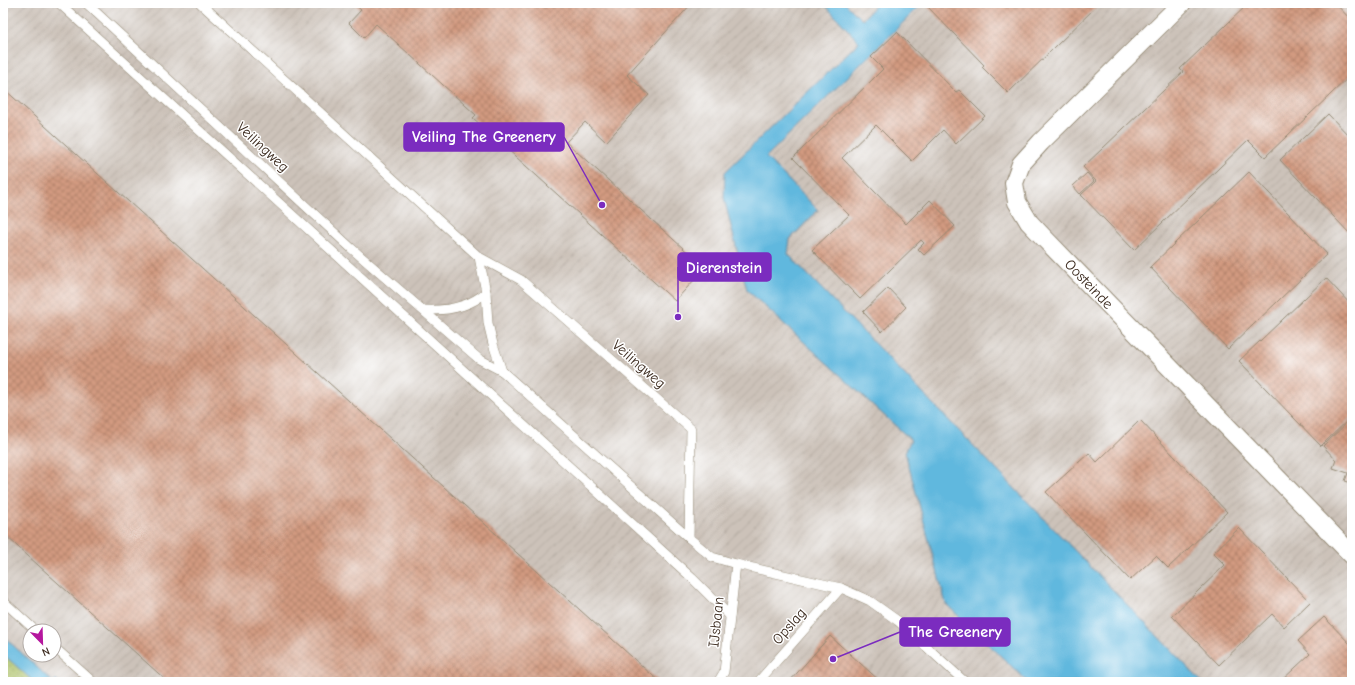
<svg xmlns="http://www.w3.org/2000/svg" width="1355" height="685" viewBox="0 0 1355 685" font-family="'Comic Neue',sans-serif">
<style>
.industrial{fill:url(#industrial-furrows);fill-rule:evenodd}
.grass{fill:url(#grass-dots);stroke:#737542}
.water{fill:#61b8de;stroke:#4e717e}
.building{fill:url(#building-cross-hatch)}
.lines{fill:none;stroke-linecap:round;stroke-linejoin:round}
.service-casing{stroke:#938873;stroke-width:10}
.minor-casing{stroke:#938873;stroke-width:20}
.service{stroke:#fff;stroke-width:9}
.minor{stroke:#fff;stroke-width:18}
.labels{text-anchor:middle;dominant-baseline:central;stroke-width:3;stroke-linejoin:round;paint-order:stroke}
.street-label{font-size:15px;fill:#3b2a1e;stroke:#fff}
.leader{fill:none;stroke:#7b2cbf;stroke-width:1.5}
.callout-dot{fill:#7b2cbf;stroke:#fff;stroke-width:1.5}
.callout{fill:#7b2cbf;stroke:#7b2cbf;stroke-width:1.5}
.callout-label{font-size:16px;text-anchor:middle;font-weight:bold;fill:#fff}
</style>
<defs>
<pattern id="industrial-furrows" width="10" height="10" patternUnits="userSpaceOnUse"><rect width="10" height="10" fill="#ccc2b9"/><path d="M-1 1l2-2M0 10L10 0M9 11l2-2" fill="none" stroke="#b0a79f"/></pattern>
<pattern id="grass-dots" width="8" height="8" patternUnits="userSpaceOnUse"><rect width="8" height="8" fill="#abc065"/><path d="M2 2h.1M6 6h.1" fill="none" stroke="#8c9c53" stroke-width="1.8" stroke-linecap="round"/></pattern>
<pattern id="building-cross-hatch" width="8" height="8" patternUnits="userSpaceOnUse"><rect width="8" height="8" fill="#d29a80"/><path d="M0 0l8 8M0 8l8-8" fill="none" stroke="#ac7e68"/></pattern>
</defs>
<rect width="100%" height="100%" fill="#fff"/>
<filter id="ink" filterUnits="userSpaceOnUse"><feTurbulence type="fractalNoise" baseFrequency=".025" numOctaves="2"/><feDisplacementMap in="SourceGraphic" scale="8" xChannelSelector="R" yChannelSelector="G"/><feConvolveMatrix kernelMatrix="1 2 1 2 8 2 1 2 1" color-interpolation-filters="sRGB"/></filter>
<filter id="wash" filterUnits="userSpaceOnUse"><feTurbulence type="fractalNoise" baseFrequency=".012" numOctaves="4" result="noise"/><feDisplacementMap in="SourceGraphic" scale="16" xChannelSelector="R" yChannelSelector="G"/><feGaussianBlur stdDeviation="0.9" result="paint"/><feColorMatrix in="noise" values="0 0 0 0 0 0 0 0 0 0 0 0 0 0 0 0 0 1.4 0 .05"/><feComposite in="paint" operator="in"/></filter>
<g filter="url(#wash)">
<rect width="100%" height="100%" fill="#ebe5c8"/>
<!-- industrial -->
<path class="industrial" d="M3,3H1352V682H3ZM30,631H54V655H30Z"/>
<!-- grass -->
<polygon class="grass" points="3,654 34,682 5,682 3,680"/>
<!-- water -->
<g class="water">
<polygon points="823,3 845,3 862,20 878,3 923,3 766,157 818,210 790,239 788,254 1202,682 1028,682 946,604 905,452 911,440 747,290 724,198 725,172 859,42"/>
<polygon points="3,636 53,682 56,679 59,682 34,682 3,654"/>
</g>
<g id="blocks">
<!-- building -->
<g class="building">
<polygon points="353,3 692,3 627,75 649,95 606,142 585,122 566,142 705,268 675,301 473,118 476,115 376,24 364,38 349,23 361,10"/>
<polygon points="926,3 1100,3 1008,93 982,67 984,65 925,4"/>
<polygon points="1249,3 1335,3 1352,21 1352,74 1265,157 1248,140 1134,250 1081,195 1096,181 1083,167 1183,72 1180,69"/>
<polygon points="897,32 956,92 959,90 985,116 956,144 943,130 912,161 876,125 842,158 906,224 930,200 955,226 924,255 918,249 924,243 921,240 860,299 812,250 849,215 793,158 883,69 871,57"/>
<polygon points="3,88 643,667 660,682 168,682 18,547 3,533"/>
<polygon points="1328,114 1352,139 1352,236 1280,160"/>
<polygon points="1249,172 1327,254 1228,349 1150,267"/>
<polygon points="1087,173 1094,181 1080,194 1073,186"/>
<polygon points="1326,278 1352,306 1352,416 1321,446 1239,361"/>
<polygon points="888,288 906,307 882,332 863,312"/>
<polygon points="1352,418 1352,483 1345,481 1348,473 1333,468 1336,460 1323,446"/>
<polygon points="1140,420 1227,512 1168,568 1156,556 1130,580 1046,492 1089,453 1097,462"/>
<polygon points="1239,528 1310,602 1284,627 1272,614 1219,665 1172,616 1225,565 1213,553"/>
<polygon points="1324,617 1352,646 1352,682 1280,682 1310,654 1298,641"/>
<polygon points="830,636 881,682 789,682"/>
</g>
</g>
</g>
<g filter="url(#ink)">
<use href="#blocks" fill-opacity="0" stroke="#938873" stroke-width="1"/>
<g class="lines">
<defs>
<g id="service">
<polyline points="59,3 692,578 730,616"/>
<polyline points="86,3 351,248 479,359 502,371 689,538 712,557 736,564 841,588 870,601 898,621 965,682"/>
<polyline points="200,3 479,257 486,292 488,323 493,344 502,371"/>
<polyline points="479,257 521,280 691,429 689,538"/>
<path d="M423,310C445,311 469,308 486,292"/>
<polyline points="3,601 36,631"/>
<polyline points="54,647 93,682"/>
<polyline points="718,682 724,672 736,564"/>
<polyline points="758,682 841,588"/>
</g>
<polyline id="minor" points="1182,3 1041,142 1021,164 1014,183 1017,202 1029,222 1046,240 1352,555"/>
</defs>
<!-- service casing -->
<use href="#service" class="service-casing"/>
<!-- minor casing -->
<use href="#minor" class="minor-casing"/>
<!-- service -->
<use href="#service" class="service"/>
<!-- minor -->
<use href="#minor" class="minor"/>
</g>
</g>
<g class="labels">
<!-- street labels -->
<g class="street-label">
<text transform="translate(263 147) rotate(43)">Veilingweg</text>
<text transform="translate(1089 284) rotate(46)">Oosteinde</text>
<text transform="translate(639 364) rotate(41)">Veilingweg</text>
<text transform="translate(716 622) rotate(-84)">IJsbaan</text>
<text transform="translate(789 626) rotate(-49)">Opslag</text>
</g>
</g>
<!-- callouts -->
<path class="leader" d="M602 205L564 137M678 317L678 267M833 659L900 632"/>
<g class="callout-dot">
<circle cx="602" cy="205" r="4"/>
<circle cx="678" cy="317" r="4"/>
<circle cx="833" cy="659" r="4"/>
</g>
<g class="callout">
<rect x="404" y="123" width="160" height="28" rx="4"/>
<rect x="678" y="253" width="93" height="28" rx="4"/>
<rect x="900" y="618" width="110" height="28" rx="4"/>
</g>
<g class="callout-label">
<text x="484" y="142">Veiling The Greenery</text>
<text x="724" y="273">Dierenstein</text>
<text x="955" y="637">The Greenery</text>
</g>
<!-- margin -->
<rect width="1355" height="685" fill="none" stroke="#fff" stroke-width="16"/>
<!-- north arrow -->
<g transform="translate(42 643) rotate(157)"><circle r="19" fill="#ffffff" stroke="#b1aaa5"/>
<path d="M0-3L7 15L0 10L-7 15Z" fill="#b5179e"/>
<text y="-6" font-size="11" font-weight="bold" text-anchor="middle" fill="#3b2a1e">N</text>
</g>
</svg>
